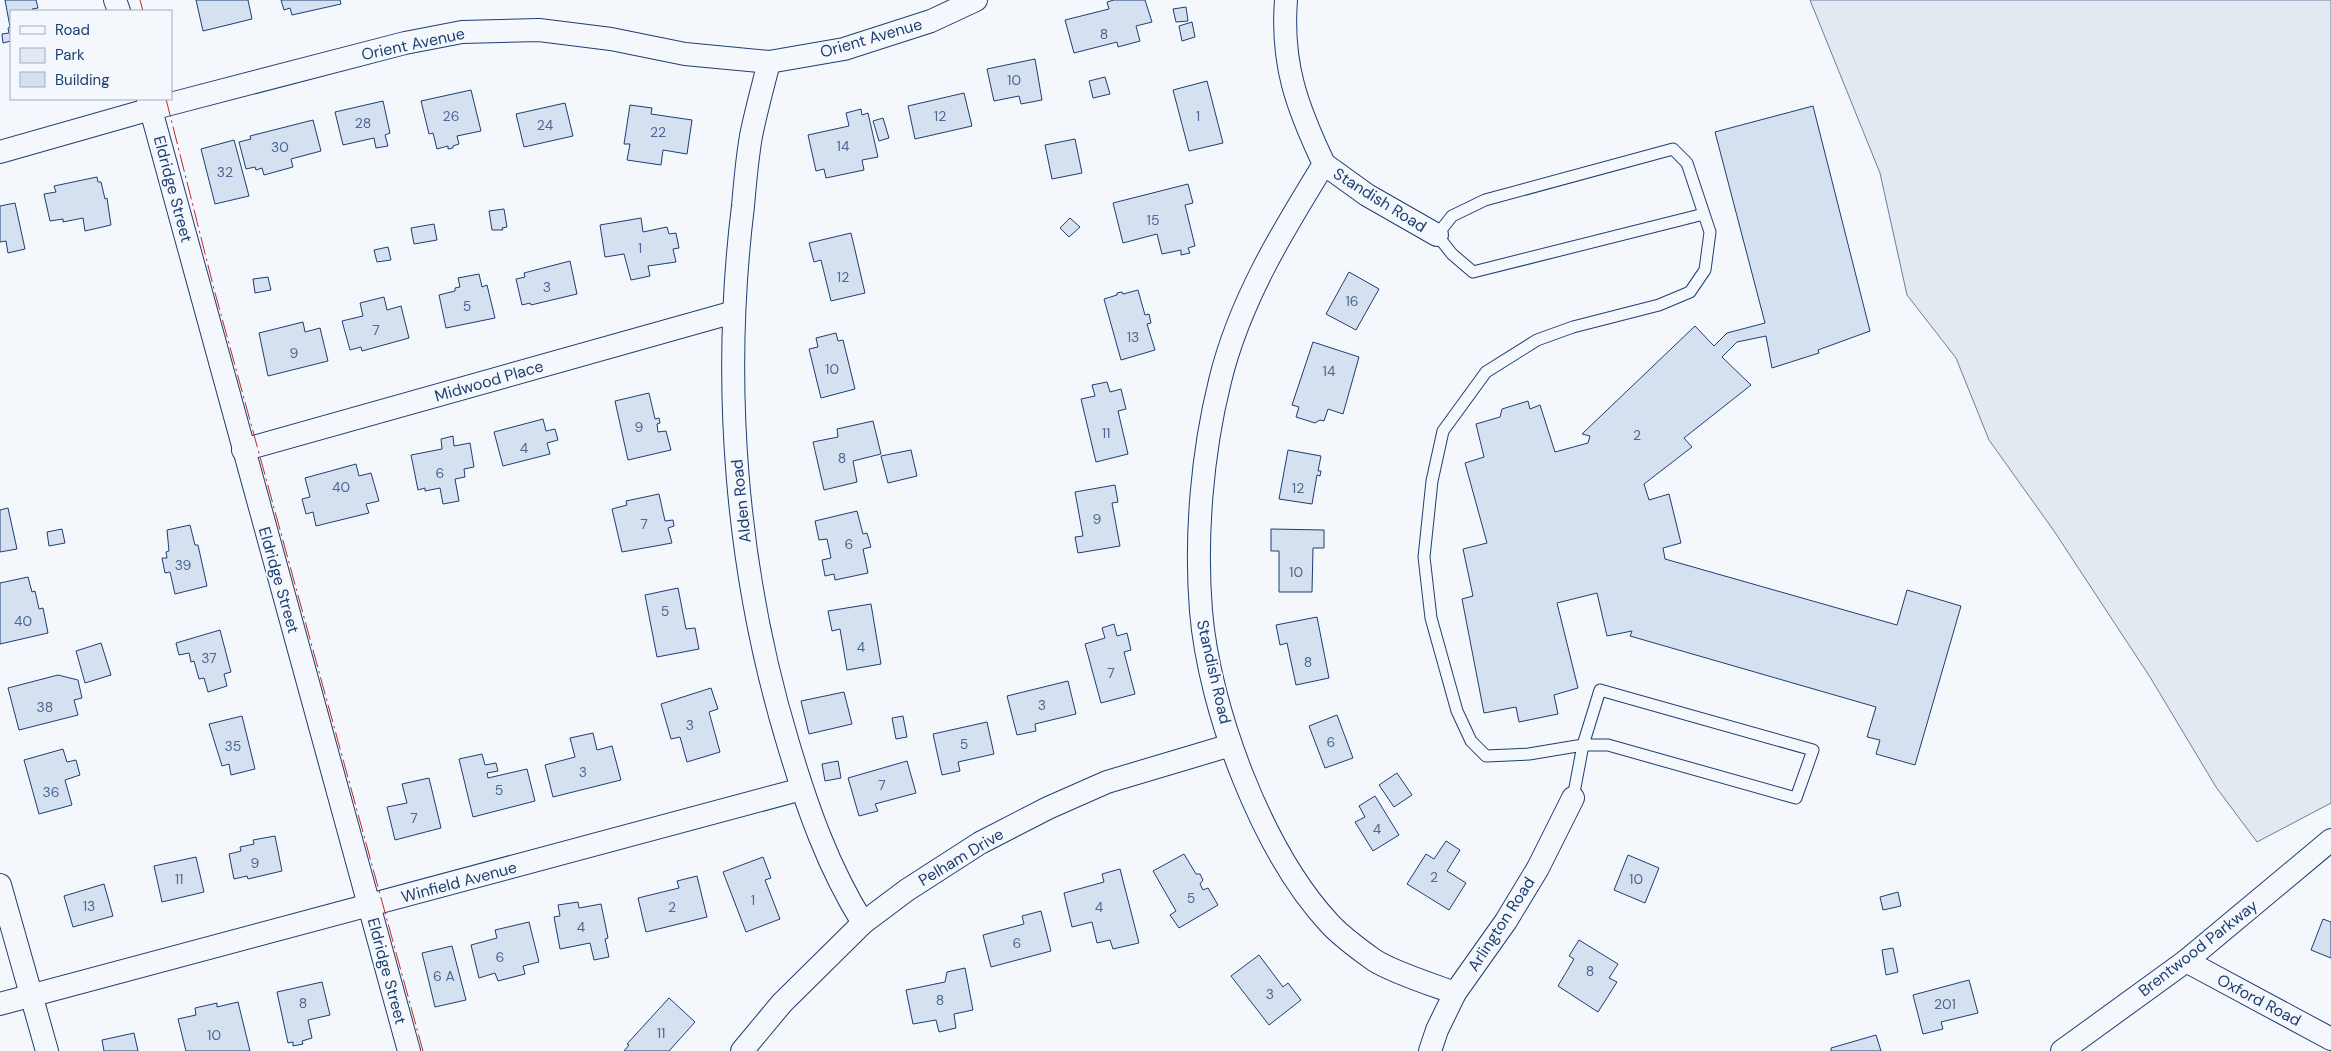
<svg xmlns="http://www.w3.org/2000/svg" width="2331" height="1051" viewBox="0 0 2331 1051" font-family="'DM Sans',sans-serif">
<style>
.green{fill:#e3e9f0;stroke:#687fa3}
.building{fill:#d5e0f0;stroke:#1d3f73}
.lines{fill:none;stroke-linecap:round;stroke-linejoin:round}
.service-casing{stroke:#1d3f73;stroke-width:13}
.minor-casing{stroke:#1d3f73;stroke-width:24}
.service{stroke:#f4f7fb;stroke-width:11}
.minor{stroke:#f4f7fb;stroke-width:22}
.power{stroke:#c62828;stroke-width:1;stroke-dasharray:18 4 2.5 4;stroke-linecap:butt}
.labels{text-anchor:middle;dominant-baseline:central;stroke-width:4;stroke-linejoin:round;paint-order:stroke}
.number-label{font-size:14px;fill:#4b6792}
.street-label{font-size:16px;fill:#1d3f73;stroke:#f4f7fb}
</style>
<rect width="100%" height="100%" fill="#f4f7fb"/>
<!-- green -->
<polygon class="green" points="1810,0 2331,0 2331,803 2257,842 2216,787 2150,677 2054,531 1989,440 1956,358 1907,295 1880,173"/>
<!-- building -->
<g class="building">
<polygon points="5,0 36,0 38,8 32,9 33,11 11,11 11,41 3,43 2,34 9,33 8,28 10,27"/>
<polygon points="196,0 248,0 252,19 203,31"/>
<polygon points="281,0 340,0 341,4 292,15 290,8 284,10"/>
<polygon points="1114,0 1145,0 1152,22 1136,26 1140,41 1118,47 1117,42 1074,53 1065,20 1109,9 1107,2"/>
<polygon points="1186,7 1188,21 1176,22 1173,9"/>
<polygon points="1192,22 1195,37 1182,41 1179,26"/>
<polygon points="1035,59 1042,100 1021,104 1019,96 994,101 987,69"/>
<polygon points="1105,77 1110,94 1093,98 1089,81"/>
<polygon points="1207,81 1223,143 1189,151 1173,90"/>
<polygon points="471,90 481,131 457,136 459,144 453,146 453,148 448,149 448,146 437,149 433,133 429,134 421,101"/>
<polygon points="964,93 972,126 915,139 908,106"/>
<polygon points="383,101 390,133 385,135 388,146 376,148 374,138 343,145 335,112"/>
<polygon points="565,103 573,136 524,147 516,114"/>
<polygon points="630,105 652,108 651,114 692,120 687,154 663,150 661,165 627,160 630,144 624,144"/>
<polygon points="1813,106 1870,331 1818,350 1819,353 1772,368 1766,336 1737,342 1722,357 1751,385 1684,438 1692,447 1644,484 1649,500 1669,494 1681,543 1663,548 1665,559 1897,625 1907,590 1961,606 1915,765 1876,754 1880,740 1867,737 1876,707 1630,636 1632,631 1607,636 1597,593 1557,603 1578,688 1554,695 1558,714 1519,722 1516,707 1484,713 1462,599 1473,596 1463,549 1487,543 1465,463 1484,457 1476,424 1500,417 1502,409 1528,401 1530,409 1540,405 1555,452 1588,443 1590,436 1582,434 1695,326 1714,346 1727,333 1765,323 1715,132"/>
<polygon points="861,109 862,115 868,113 878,157 862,160 864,170 826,178 824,169 816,171 808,135 849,126 846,113"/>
<polygon points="883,118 889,138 879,141 873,121"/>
<polygon points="313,120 321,151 291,159 293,167 264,175 262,168 256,170 255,167 246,169 239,142 251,139 250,136"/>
<polygon points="1075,139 1082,173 1052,179 1045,145"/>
<polygon points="234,140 249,196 215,204 201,149"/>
<polygon points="97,177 98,182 101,182 105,199 107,198 111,225 85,231 83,218 63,222 63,219 50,221 44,194 56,192 54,186"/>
<polygon points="1188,184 1193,203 1185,205 1195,246 1188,248 1190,253 1181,255 1181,250 1162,254 1157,234 1123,243 1113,203"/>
<polygon points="15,203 25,249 8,253 6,241 0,242 0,206"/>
<polygon points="504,209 507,227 502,228 503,230 492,230 489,211"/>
<polygon points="641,218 643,232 667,227 669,234 676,233 679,248 673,249 676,262 648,266 650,276 631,280 624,254 605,257 600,225"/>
<polygon points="1070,218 1080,227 1069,237 1060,228"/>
<polygon points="434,224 437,240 414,244 411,228"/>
<polygon points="851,233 865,293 831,301 821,260 814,262 809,243"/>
<polygon points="388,247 391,260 377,262 374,250"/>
<polygon points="570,261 577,294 531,305 530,303 522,305 516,279 525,277 524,273"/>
<polygon points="1349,272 1379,289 1356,330 1326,314"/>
<polygon points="479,274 482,287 487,285 495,318 446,328 439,295 455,291 455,288 460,287 458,278"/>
<polygon points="268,277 271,290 255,293 253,279"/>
<polygon points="1138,290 1145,315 1149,314 1151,323 1147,324 1155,350 1121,360 1104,299 1117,295 1117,293 1122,292 1123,294"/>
<polygon points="384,297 387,310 401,306 409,338 362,351 361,347 350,350 342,321 363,316 360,303"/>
<polygon points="303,322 305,332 320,328 328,361 268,376 259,333"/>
<polygon points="836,333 838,341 843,340 855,389 821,398 809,349 818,347 816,338"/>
<polygon points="1313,342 1359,357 1343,414 1328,409 1324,421 1320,420 1315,423 1296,417 1299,407 1292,405"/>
<polygon points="1107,382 1110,392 1121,389 1126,409 1118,411 1128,454 1096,462 1081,399 1095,396 1092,385"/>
<polygon points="649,393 655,419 659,418 660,423 657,424 658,432 666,431 671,450 628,460 615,401"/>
<polygon points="543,419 546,431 555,429 558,440 547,443 550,454 503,466 494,432"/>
<polygon points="873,421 881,454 853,461 857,482 824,490 813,442 838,437 837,429"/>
<polygon points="453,436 454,446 470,443 474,467 464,469 465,477 455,479 459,501 443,504 440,488 425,491 425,488 418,490 411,455 442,449 441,439"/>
<polygon points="911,450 917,476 888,483 881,456"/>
<polygon points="1288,450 1321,456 1318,471 1321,471 1320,476 1317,475 1312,504 1279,499"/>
<polygon points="356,464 359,476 371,473 379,501 366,504 369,513 316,526 313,512 306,514 302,499 310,497 305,478"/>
<polygon points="1115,485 1118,502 1112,503 1120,546 1078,553 1075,537 1083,536 1075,492"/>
<polygon points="659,494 665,521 673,520 674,526 668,528 672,543 622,552 612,509 627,505 626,501"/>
<polygon points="8,508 17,549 0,552 0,510"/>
<polygon points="857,511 863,534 867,533 871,547 863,549 868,573 835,580 834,574 825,576 822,560 831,558 827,539 819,540 815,521"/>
<polygon points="190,525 195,545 198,545 207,586 175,594 170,572 165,573 162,558 167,558 166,552 169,551 167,530"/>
<polygon points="62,529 65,543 49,546 47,532"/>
<polygon points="1271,529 1324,530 1324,548 1313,548 1312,592 1279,592 1279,551 1271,551"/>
<polygon points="28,577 32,592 35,591 39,609 43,608 48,633 0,644 0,583"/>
<polygon points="678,588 686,629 695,628 699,649 657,657 645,595"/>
<polygon points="871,604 881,664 847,670 840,629 832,631 828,611"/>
<polygon points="1317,617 1329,678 1296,685 1287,643 1280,645 1276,625"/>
<polygon points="1114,624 1117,636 1127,633 1131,650 1124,652 1135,694 1101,703 1085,644 1105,638 1102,628"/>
<polygon points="220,630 231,672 224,674 227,686 208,692 204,678 199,679 194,661 191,662 189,653 179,655 176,643"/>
<polygon points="101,643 111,675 85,683 76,651"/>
<polygon points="58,675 78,680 82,698 74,700 78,715 19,730 8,688"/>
<polygon points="1068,681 1076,714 1035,724 1036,731 1017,735 1007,696"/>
<polygon points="711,688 718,709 709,712 720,752 687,762 680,737 671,739 661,704"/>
<polygon points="844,692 852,724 809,734 801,701"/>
<polygon points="1337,715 1353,758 1325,768 1309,726"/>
<polygon points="242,716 255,769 231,775 229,764 222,766 209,724"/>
<polygon points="903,716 907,737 896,739 892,718"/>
<polygon points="987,722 994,754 958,762 960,771 942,775 933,734"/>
<polygon points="593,733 597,750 612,746 621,780 553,797 545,765 575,757 570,738"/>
<polygon points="63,749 67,762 76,760 80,775 65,780 72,805 39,814 24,760"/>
<polygon points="482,754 485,765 496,763 498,771 487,773 488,778 527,769 535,801 473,817 459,759"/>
<polygon points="838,761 841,778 825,781 822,764"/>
<polygon points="907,761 916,793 875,804 878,811 859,816 848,778"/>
<polygon points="1397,773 1412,795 1394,807 1379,785"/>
<polygon points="429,778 441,828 395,840 387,807 407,803 402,784"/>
<polygon points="1375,796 1399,835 1373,851 1355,822 1365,817 1359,806"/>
<polygon points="275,836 282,871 248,879 247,876 234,879 229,854 241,851 240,847 254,844 253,840"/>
<polygon points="1446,841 1460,850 1447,871 1466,883 1449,910 1407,884 1426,854 1434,859"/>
<polygon points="1184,854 1196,874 1200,874 1203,880 1200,884 1203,890 1208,888 1218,905 1179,928 1170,915 1176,911 1153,871"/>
<polygon points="1628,855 1659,868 1645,903 1614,890"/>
<polygon points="196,857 204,892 162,902 154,866"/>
<polygon points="763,857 771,878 765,880 780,919 746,932 723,872"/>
<polygon points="1120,869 1139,943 1113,949 1110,940 1097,943 1092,922 1072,927 1064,893 1104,882 1102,874"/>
<polygon points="697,876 707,917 646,932 638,898 679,888 677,881"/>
<polygon points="104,884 113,916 73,927 64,896"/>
<polygon points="1898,892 1901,906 1883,910 1880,897"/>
<polygon points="578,902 579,908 601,904 608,938 605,939 609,957 594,960 590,943 560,949 554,917 560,916 558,905"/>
<polygon points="1041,911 1051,951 991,967 983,935 1024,924 1022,916"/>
<polygon points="2323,919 2331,922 2331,958 2311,950"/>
<polygon points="529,922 539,962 523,966 525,974 498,981 495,973 479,978 471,945 497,938 495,930"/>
<polygon points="1579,940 1618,964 1609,978 1617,982 1598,1012 1558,986 1574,959 1569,956"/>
<polygon points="452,946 466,1000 435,1007 422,953"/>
<polygon points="1893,948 1898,972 1886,975 1882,950"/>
<polygon points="1259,955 1283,987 1288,983 1301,1000 1269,1025 1231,976"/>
<polygon points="965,968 973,1010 954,1014 956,1028 939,1032 936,1020 913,1024 906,990 945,982 947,972"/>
<polygon points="1969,980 1978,1013 1941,1022 1943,1029 1923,1034 1913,995"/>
<polygon points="322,982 330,1015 308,1020 312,1038 302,1041 303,1044 293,1046 293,1042 288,1043 277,992"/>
<polygon points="669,998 695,1022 669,1051 624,1051 629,1045 627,1044"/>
<polygon points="238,1002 250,1051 186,1051 178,1019 196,1015 195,1008 217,1003 217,1007"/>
<polygon points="134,1033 138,1051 104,1051 102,1040"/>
<polygon points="1876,1035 1881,1051 1831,1051 1831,1048"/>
</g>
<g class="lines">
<defs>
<g id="service">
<polygon points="1600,690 1813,750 1796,798 1608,745 1583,745"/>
<polyline points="1573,798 1583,745 1529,754 1486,756 1471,741 1457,711 1431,618 1424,557 1432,481 1443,431 1486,372 1537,340 1573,327 1659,305 1690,292 1705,270 1710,232 1687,163 1673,149 1485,200 1452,216 1437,235 1452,254 1473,272 1704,214"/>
</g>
<g id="minor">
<polyline points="115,0 119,11"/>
<path d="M1286,0C1281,64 1297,107 1324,164C1282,232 1239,302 1220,381C1202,453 1195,537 1201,611C1209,709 1262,851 1330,924C1342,937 1360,950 1374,960C1392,972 1433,985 1455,993"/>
<path d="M769,62C763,86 756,111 751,136C747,159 745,183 743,206C721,385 736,571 788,743C807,807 828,867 863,923"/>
<polyline points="148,99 409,1051"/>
<polyline points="0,152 151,109 405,43 462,32 539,30 611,39 685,54 769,62 844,49 931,21 976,0"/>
<polyline points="1324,164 1367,195 1437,235"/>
<polyline points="243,450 734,312"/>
<polyline points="0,885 47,1051"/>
<polyline points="2186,961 2331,1039"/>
<polyline points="0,1004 802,789"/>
<polyline points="742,1051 782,1003 863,923 907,890 980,843 1048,808 1107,782 1231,745"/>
<polyline points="1430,1051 1437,1030 1455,993 1506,921 1538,868 1573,798"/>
<polyline points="2062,1051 2186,961 2331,840"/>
</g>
</defs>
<!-- service casing -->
<use href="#service" class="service-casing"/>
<!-- minor casing -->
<use href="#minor" class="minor-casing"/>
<!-- service -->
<use href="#service" class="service"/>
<!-- minor -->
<use href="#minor" class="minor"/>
<!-- power -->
<g class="power">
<polyline points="140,0 143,11"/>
<polyline points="166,99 214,289 423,1051"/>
</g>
</g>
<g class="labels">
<!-- number labels -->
<g class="number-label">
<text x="1104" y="34">8</text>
<text x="1014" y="80">10</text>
<text x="451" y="116">26</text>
<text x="940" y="116">12</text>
<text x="1198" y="116">1</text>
<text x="363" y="123">28</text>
<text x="545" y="125">24</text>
<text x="658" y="132">22</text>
<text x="843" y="146">14</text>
<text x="280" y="147">30</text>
<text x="225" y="172">32</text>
<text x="1153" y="220">15</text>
<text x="640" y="248">1</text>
<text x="843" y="277">12</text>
<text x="547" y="287">3</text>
<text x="1352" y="301">16</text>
<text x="467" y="306">5</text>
<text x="376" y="330">7</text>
<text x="1133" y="337">13</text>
<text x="294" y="353">9</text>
<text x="832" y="369">10</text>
<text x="1329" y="371">14</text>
<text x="639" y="427">9</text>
<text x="1106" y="433">11</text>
<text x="1637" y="435">2</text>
<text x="524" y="448">4</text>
<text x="842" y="458">8</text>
<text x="440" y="473">6</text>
<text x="341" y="487">40</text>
<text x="1298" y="488">12</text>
<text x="1097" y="519">9</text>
<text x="644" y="524">7</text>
<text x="849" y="544">6</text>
<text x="183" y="565">39</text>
<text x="1296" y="572">10</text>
<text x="665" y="611">5</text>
<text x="23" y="621">40</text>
<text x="861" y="647">4</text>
<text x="209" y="658">37</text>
<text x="1308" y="662">8</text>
<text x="1111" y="673">7</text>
<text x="1042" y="705">3</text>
<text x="45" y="707">38</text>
<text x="690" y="725">3</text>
<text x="1331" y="742">6</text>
<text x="964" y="744">5</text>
<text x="233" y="746">35</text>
<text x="583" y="772">3</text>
<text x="882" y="785">7</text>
<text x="499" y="790">5</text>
<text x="51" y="792">36</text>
<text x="414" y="818">7</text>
<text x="1377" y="829">4</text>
<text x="255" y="863">9</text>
<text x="1434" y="877">2</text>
<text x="179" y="879">11</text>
<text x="1636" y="879">10</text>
<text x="1191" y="898">5</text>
<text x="753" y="900">1</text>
<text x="89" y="906">13</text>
<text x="672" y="907">2</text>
<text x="1099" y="907">4</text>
<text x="581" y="927">4</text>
<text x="1017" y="943">6</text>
<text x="500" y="957">6</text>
<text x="1590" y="971">8</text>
<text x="444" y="976">6 A</text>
<text x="1270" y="994">3</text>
<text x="940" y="1000">8</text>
<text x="303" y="1003">8</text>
<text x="1945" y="1004">201</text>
<text x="661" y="1033">11</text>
<text x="214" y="1035">10</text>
</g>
<!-- street labels -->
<g class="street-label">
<text transform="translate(871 38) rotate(-16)">Orient Avenue</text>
<text transform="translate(413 44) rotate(-12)">Orient Avenue</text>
<text transform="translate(173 189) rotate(75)">Eldridge Street</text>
<text transform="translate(1380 200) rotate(32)">Standish Road</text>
<text transform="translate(489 381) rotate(-16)">Midwood Place</text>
<text transform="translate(741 501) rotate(-96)">Alden Road</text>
<text transform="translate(279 580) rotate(74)">Eldridge Street</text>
<text transform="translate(1214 672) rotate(77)">Standish Road</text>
<text transform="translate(961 857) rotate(-31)">Pelham Drive</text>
<text transform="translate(459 882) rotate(-15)">Winfield Avenue</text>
<text transform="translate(1501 924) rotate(-57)">Arlington Road</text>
<text transform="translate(2198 948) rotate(-38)">Brentwood Parkway</text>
<text transform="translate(387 971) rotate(75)">Eldridge Street</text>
<text transform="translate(2259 1000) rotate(28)">Oxford Road</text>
</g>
</g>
<!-- legend -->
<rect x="10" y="10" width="162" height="90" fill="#f4f7fb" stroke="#9eadc5"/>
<rect x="20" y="26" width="25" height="8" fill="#f4f7fb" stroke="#9eadc5"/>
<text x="55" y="35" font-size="15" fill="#1d3f73">Road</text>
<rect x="20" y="48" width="25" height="15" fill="#e3e9f0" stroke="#9eadc5"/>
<text x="55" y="60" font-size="15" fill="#1d3f73">Park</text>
<rect x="20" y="72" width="25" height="15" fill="#d5e0f0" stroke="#9eadc5"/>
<text x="55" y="85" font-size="15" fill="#1d3f73">Building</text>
</svg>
